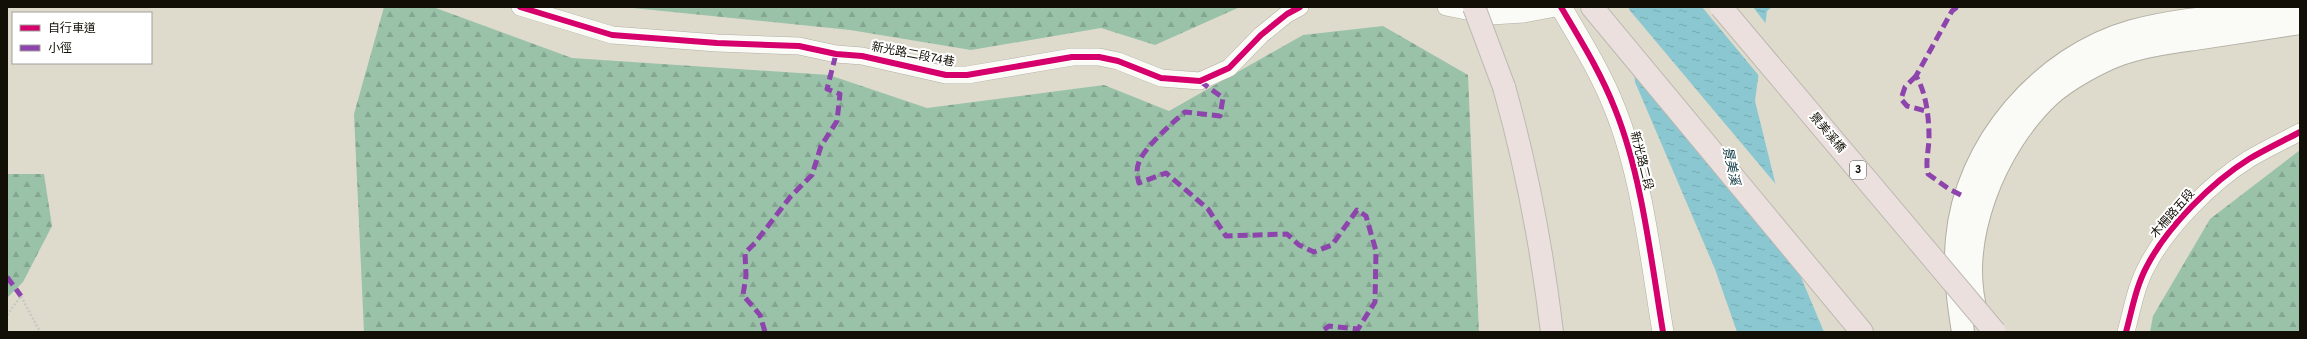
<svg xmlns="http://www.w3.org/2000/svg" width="2307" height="339" viewBox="0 0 2307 339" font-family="Overpass,'Noto Sans TC',sans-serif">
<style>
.forest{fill:url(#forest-firs)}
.water{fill:url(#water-ripples)}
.pier{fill:#dedbcc}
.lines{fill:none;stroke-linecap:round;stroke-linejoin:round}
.minor-casing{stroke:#b2afa3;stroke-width:18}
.tertiary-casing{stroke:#b2afa3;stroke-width:22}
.secondary-casing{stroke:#b2afa3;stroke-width:24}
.motorway-casing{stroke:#bbb9b2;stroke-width:24}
.path{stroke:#cac8c4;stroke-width:2.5;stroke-dasharray:2 2;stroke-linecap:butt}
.minor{stroke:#fafaf7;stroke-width:17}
.tertiary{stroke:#fafaf7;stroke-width:21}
.secondary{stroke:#fafaf7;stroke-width:22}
.motorway{stroke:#ebe0dd;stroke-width:22}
.motorway-bridge-casing{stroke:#bbb9b2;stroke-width:24;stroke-linecap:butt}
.motorway-bridge{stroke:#ebe0dd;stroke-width:22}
.quiet{stroke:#8e44ad;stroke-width:5;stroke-dasharray:10 5;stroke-linecap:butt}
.cycleway-casing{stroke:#fff;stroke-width:8}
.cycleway{stroke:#d6006c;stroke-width:6}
.labels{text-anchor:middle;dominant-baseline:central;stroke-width:4;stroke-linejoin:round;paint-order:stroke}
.shield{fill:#fff;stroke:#595851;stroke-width:1}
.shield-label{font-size:11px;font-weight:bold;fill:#121006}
.street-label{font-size:12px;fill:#121006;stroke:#fff}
.water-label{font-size:13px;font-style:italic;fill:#0b363f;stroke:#fff}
</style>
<defs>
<pattern id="forest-firs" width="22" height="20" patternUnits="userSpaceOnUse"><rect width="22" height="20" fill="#9ac2a9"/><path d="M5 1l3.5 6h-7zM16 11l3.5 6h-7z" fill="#84a690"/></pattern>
<pattern id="water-ripples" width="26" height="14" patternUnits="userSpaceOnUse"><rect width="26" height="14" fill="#8ac7d0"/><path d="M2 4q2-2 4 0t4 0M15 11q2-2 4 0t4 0" fill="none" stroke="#76aab1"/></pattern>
</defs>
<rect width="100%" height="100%" fill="#dedbcc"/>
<!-- forest -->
<g class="forest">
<polygon points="384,7 433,7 572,58 829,75 927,108 1104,85 1169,111 1303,35 1383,26 1468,75 1479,332 364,332 354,114"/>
<polygon points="623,7 1240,7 1155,45 1101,28 971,50 850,30"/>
<polygon points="2300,150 2300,332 2150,332 2153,316 2210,219"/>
<polygon points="7,174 44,174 52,226 23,282 7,298"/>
</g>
<!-- water -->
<polygon class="water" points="1629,7 1772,7 1767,11 1755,101 1795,263 1824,332 1737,332 1715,269 1635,82"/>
<!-- pier -->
<g class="pier">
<polygon points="1627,7 1779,188 1797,263 1632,71"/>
<polygon points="1702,7 1753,7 1767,25 1760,77"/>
</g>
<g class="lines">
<defs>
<g id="minor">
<polyline points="520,7 612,35 717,43 799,46 836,54 862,56 946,75 967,75 1072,57 1099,57 1118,61 1161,78 1200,81 1229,68 1261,35 1287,14 1300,7"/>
<polyline points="1446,7 1491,16 1524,14 1561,7"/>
<path d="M2126,332C2132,310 2136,286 2147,266C2167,227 2212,182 2249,159C2266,149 2283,141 2300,132"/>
</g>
<path id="tertiary" d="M1561,7C1581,41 1601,73 1615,109C1642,176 1651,260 1663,332"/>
<g id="secondary">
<path d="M1977,315C1956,241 1995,146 2050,95C2068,79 2099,62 2121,54C2147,45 2174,42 2201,38C2234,33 2267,28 2300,23"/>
<path d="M1963,332C1958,301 1954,271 1957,239C1965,145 2042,56 2132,31C2181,18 2243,14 2294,7"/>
</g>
<g id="motorway">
<polyline points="1592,7 1862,332"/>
<path d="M1504,87C1527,168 1542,249 1552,332"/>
</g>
</defs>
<!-- minor casing -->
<use href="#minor" class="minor-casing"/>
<!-- tertiary casing -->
<use href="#tertiary" class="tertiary-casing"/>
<!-- secondary casing -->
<use href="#secondary" class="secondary-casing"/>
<!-- motorway casing -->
<use href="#motorway" class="motorway-casing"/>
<!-- path -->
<polyline class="path" points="7,315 21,296 40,332"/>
<!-- minor -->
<use href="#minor" class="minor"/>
<!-- tertiary -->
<use href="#tertiary" class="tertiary"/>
<!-- secondary -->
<use href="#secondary" class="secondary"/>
<!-- motorway -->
<use href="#motorway" class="motorway"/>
<defs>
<g id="motorway-bridge">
<polyline points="1474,7 1504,87"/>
<polyline points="1721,7 1995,332"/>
</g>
</defs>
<!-- motorway-bridge casing -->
<use href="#motorway-bridge" class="motorway-bridge-casing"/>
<!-- motorway-bridge -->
<use href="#motorway-bridge" class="motorway-bridge"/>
<!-- quiet -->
<g class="quiet">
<path d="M1957,7L1952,11L1916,76C1926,92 1929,117 1929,137C1929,150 1925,161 1928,174L1949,189L1965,197"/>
<polyline points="1916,76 1905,87 1901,99 1907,106 1926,111"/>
<path d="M1200,81L1223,98L1220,116L1185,112C1173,122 1144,148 1139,162C1136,169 1137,176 1139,183L1166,173L1208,209L1226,236L1287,234L1299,245L1314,252L1332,245L1357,210L1366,216L1376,251L1375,302L1358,329L1329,326L1321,332"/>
<polyline points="7,277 21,296"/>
<polyline points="765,332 760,315 743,295 746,276 745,253 755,243 791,196 812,175 821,146 837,121 840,94 827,89 836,54"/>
</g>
<defs>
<g id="cycleway">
<polyline points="520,7 612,35 717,43 799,46 836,54 862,56 946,75 967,75 1072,57 1099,57 1118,61 1161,78 1200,81 1229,68 1261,35 1287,14 1300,7"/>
<path d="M1561,7C1581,41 1601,73 1615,109C1642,176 1651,260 1663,332"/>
<path d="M2126,332C2132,310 2136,286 2147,266C2167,227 2212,182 2249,159C2266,149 2283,141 2300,132"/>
</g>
</defs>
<!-- cycleway casing -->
<use href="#cycleway" class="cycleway-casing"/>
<!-- cycleway -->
<use href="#cycleway" class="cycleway"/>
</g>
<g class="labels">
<!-- shield labels -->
<rect class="shield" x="1850" y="161" width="16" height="18" rx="3"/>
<g class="shield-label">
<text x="1858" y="170">3</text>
</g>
<!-- street labels -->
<g class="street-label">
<text transform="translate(913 55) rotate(11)">新光路二段74巷</text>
<text transform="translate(1827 133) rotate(50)">景美溪橋</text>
<text transform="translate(1641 161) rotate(76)">新光路二段</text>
<text transform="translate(2173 214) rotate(-49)">木柵路五段</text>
</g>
<!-- water labels -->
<g class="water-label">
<text transform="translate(1730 166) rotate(78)">景美溪</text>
</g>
</g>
<!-- border -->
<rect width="2307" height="339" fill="none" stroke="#121006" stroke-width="16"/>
<!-- legend -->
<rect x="12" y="12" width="140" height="52" fill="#ffffff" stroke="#a09f9b"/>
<rect x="20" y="25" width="20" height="6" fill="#d6006c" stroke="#a09f9b"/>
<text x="48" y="32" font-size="12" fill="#121006">自行車道</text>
<rect x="20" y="45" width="20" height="6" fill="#8e44ad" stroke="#a09f9b"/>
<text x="48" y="52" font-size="12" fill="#121006">小徑</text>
</svg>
